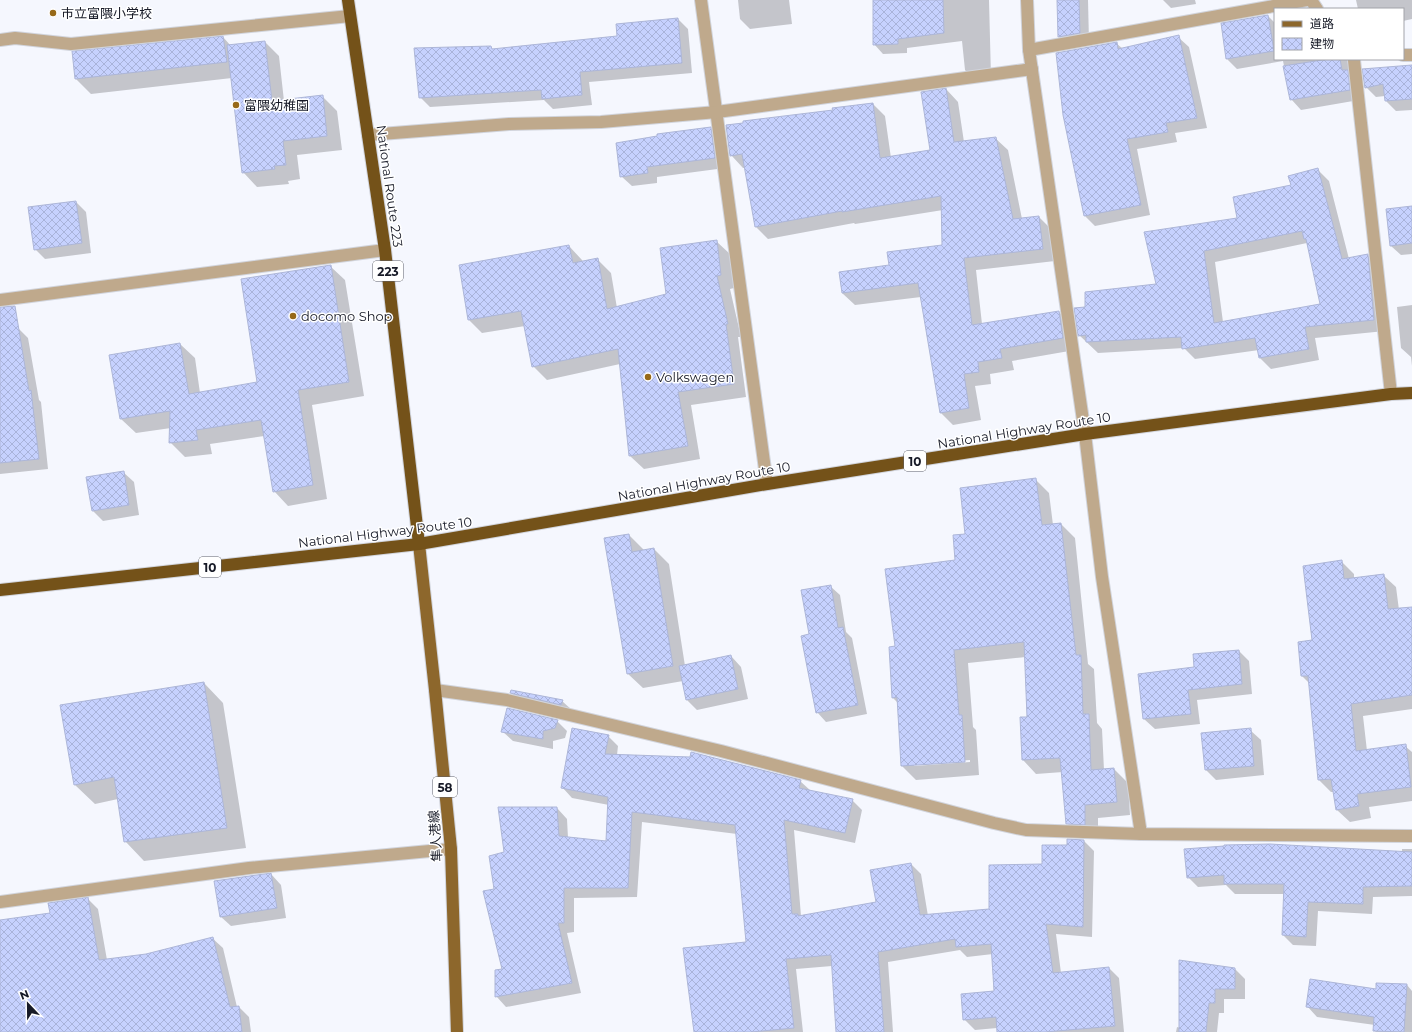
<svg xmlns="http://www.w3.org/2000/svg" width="1412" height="1032" viewBox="0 0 1412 1032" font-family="Montserrat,'Noto Sans JP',sans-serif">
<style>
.shadow{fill:#0003;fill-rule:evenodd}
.building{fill:url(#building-cross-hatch);stroke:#adb6d8;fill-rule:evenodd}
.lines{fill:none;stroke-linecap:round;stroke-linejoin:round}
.minor-casing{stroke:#d1d4dc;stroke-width:14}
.major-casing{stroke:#d1d4dc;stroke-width:14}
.highway-casing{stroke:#d1d4dc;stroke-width:14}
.minor{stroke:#bfa98c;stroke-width:12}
.major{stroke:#8d672c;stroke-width:12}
.highway{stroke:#745219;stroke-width:12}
.poi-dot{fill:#976919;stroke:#fff;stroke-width:1.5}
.labels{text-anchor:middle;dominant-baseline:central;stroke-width:3;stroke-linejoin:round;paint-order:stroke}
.shield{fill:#fff;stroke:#5d5f68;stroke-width:1}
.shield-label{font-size:12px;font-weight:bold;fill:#171a27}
.poi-label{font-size:13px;fill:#171a27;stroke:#fff;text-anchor:start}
.street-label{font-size:13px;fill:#171a27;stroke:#fff}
</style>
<defs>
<pattern id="building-cross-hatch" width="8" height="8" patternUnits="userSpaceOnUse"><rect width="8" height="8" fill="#c6d1fe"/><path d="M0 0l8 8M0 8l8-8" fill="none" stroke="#a9b3da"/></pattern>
</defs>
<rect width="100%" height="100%" fill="#f5f7fe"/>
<!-- shadow -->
<g class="shadow">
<polygon points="738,0 789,0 792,24 750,29 740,19"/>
<polygon points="874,0 989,0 991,77 974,80 965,70 962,41 907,48 907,53 883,54 874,44"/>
<polygon points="1058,0 1088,0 1089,42 1068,46 1059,37"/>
<polygon points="1163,0 1195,0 1196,4 1171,8"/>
<polygon points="1356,0 1412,0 1412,19 1403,21 1403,9 1358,9"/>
<polygon points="1268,16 1275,23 1275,59 1347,59 1350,74 1359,100 1301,110 1291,99 1283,61 1237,69 1227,59"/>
<polygon points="678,19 688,29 692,73 589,82 592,105 553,109 544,100 430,107 420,97 491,47 493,50 618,37"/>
<polygon points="223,37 231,46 265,42 279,56 284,101 322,96 337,111 342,150 297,155 300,179 288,181 289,184 257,187 243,172 232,78 91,94 76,79"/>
<polygon points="1178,37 1189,47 1207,128 1175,133 1177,142 1137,149 1150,215 1095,226 1085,216 1064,115 1116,43 1123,49"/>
<polygon points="1412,66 1412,110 1396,111 1386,101 1385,96 1376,97 1366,87"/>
<polygon points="946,89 958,102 964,142 995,138 1008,150 1022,219 1039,217 1051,229 1055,261 976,270 982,324 1059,312 1071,324 1075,350 1012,361 1014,370 990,374 991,384 975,386 981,420 953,425 941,413 921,297 855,305 842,293 840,273 890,266 943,246 943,210 855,224 854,223 768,239 756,227 745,168 743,168 731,155 834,111 873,104 885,116 891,158 931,151"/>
<polygon points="710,128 721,138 725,168 657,177 657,183 632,186 621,176"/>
<path d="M1318,170L1329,181L1349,259L1367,255L1378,266L1385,331L1315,338L1319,360L1271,369L1260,358L1259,350L1195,359L1184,348L1098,353L1079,335L1086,308L1157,285L1238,219ZM1307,243L1321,304L1223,322L1215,262Z"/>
<polygon points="76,202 86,212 91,253 45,259 35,249"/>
<polygon points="1412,207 1412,254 1401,255 1391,246"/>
<polygon points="716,241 730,254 734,288 730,289 741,337 738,337 746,397 691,405 700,459 644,469 630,456 620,364 547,380 533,366 525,326 482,333 469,320 460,266 569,246 582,260 583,262 597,259 611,273 617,308 667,295"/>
<polygon points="330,266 345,280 364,396 312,405 327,499 288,506 274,491 264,436 210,444 212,454 185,457 170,442 171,428 136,433 121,419 180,344 195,358 200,393 258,383"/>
<polygon points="1412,305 1412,366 1411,357 1401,348 1397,307"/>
<polygon points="18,328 28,338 39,400 41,402 48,469 0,474 0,331"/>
<polygon points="123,472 134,482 139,515 103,521 93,511"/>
<path d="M1035,479L1049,493L1053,525L1061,524L1075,538L1088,664L1094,669L1097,723L1102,729L1104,770L1114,769L1128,783L1130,815L1098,818V838L1081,837L1067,823L1063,772L1036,774L1023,760L1028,718L1026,657L968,663L973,727L976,730L979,775L916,780L902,766L898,703L893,698L896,647L956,560L966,535ZM970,760V762L914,766V764Z"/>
<polygon points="629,535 644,550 654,549 669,564 685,666 731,656 741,667 748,699 697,710 687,700 683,681 643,688 627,673"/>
<polygon points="1341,561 1354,574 1354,579 1383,575 1396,587 1399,610 1412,608 1412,709 1363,716 1367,751 1405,746 1412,752 1412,801 1369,807 1371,818 1350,822 1337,810 1334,792 1331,792 1319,780 1310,684 1302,676 1313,641"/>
<polygon points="830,586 840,595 846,632 852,638 867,714 826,722 817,712 810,635"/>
<polygon points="1239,651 1249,661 1252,694 1197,700 1200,724 1155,729 1144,719 1196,668"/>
<polygon points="204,683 223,703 246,848 144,861 125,841 118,799 95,804 75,785"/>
<polygon points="511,693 562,701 573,711 522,703"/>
<polygon points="557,721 567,731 565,738 553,741 553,749 513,741 502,731"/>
<polygon points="1250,730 1261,740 1264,775 1216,780 1206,770"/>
<polygon points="608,736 618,746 617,755 800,781 811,791 852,800 862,810 855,843 794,830 801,916 877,903 911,864 921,874 928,916 990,909 1043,865 1068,846 1084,841 1094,851 1092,937 1056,934 1061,973 1109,968 1119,978 1124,1032 998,1032 997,1028 975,1030 964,1019 995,992 993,954 967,957 960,950 888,962 893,1032 837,1032 832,966 796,969 803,1032 694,1032 747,943 737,834 642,822 637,897 574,898 574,932 567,933 581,993 506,1007 496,996 503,969 495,890 505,853 557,808 567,819 568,838 607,842 609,805 572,798 562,787"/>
<polygon points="1402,849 1412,849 1412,896 1373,897 1372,914 1318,911 1316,946 1293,945 1283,935 1285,894 1235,894 1226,885 1198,887 1188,877 1402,852"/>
<polygon points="271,874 281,885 286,918 231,926 220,916"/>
<polygon points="88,899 98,909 107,960 146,955 212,938 223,948 237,1007 239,1007 249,1017 251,1032 37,1032 0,976 0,921 51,914"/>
<polygon points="1180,961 1235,969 1245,979 1245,999 1224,999 1224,1013 1219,1013 1217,1032 1176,1032 1177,1027 1180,1028"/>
<polygon points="1407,985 1412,991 1412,1032 1376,1032 1374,1030 1375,1025 1317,1017 1307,1006 1377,990"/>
</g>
<!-- building -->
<g class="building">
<polygon points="873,0 943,0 944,33 898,39 898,44 873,45"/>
<polygon points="1057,0 1079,0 1080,33 1058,37"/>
<polygon points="1268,15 1274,51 1226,59 1221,23"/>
<polygon points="678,18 682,63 580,72 582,95 542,99 541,90 419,98 414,48 491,46 492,49 617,36 616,24"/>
<polygon points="1179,35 1197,118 1166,123 1168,132 1127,139 1141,205 1084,216 1063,115 1056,53 1117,42 1118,49"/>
<polygon points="223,36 227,62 75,79 72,51"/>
<polygon points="265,41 272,101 323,95 327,136 283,141 286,165 274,166 275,169 242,173 227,45"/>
<polygon points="1329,59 1340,59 1342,70 1348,70 1350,90 1290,100 1283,66"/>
<polygon points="1412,65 1412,99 1385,101 1383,84 1365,88 1362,69"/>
<polygon points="946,88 954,142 996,137 1013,219 1039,216 1043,249 964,258 972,325 1059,311 1063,338 1000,349 1002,358 978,362 979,372 964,374 969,408 940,413 918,283 842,293 839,272 889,265 887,252 942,245 941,196 842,212 842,211 755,227 742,154 730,156 726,125 743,123 743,121 833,110 832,108 873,103 880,158 930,150 921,92"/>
<polygon points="711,127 715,158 647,167 648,173 620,177 616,143 657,136 657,134"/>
<path d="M1318,168L1342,259L1368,254L1374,320L1305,327L1309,349L1259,358L1255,338L1182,349L1181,337L1086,342V335L1078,336L1074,308L1085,307V292L1156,284L1144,232L1237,218L1233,197L1291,185L1288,176ZM1302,231L1304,239H1306L1320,304L1214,323L1204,251Z"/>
<polygon points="76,201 82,243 34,250 28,207"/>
<polygon points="1412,206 1412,243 1390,246 1386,209"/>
<polygon points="717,240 721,275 717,276 728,324 726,324 734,384 678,392 688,446 629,456 618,349 532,367 521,311 468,320 459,265 569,245 573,263 598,258 607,309 666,294 660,248"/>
<polygon points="331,265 349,382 298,390 313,485 273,492 261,420 196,430 198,440 169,443 170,411 120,419 109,355 180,343 189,394 257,382 241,279"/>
<polygon points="15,306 29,391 31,390 39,459 0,463 0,307"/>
<polygon points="124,471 129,505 92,511 86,477"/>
<polygon points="1036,478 1042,525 1061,523 1076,655 1081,655 1083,714 1089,714 1091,770 1114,768 1117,802 1085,805 1085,825 1066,824 1060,758 1022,760 1020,717 1027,717 1024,642 954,650 959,715 962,715 965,762 901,766 897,697 892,698 889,647 895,646 885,569 955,560 953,535 965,534 960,488"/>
<polygon points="629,534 632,552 654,548 673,666 627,674 604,538"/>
<polygon points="1342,560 1344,579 1384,574 1388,609 1412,607 1412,695 1351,704 1356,751 1406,744 1411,787 1357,794 1359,806 1336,810 1331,779 1318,780 1308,676 1301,676 1298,642 1312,640 1303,566"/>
<polygon points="831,585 838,628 843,627 858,705 816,713 801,636 809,634 801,590"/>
<polygon points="1239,650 1242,684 1188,690 1191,714 1143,719 1138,674 1194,667 1193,654"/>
<polygon points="731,655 738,689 686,700 679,666"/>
<polygon points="204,682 227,828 124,842 114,777 74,785 60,705"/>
<polygon points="511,690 563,700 561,705 510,693"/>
<polygon points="507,708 558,720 555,728 543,731 543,739 501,732"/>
<polygon points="572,728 609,735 605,754 690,757 691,752 801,780 799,788 853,799 845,833 784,820 792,914 798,914 798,916 876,902 870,870 911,863 920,915 989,909 989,865 1042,864 1042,845 1067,845 1067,839 1084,840 1083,927 1046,924 1053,973 1109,967 1115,1026 1045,1032 997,1032 996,1017 963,1020 961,994 994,991 991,944 956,947 955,939 878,952 884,1032 836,1032 831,955 786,959 794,1028 751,1032 694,1032 683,948 746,942 735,825 632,812 628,888 564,888 564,923 558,923 572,983 495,997 495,970 502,969 483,891 494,889 489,856 504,852 498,807 557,807 559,836 606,841 608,797 561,788"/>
<polygon points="1251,728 1254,766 1205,770 1201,733"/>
<polygon points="1270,844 1412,852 1412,886 1363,887 1363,904 1308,902 1306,937 1282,935 1284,884 1224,884 1224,875 1187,878 1184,849 1224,846 1224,845"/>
<polygon points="271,873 277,908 220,917 214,881"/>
<polygon points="88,897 99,960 146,954 213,937 230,1007 239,1006 242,1032 0,1032 0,920 50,913 48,903"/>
<polygon points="1179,960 1235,968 1235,989 1215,989 1215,1003 1209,1003 1206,1032 1179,1032"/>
<polygon points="1310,979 1376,989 1376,983 1407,984 1404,1032 1373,1031 1374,1017 1306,1007"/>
</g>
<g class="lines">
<defs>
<g id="minor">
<polyline points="701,0 767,484"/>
<polyline points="1027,0 1029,50 1085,434 1102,577 1141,834"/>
<polyline points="1311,0 1317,9"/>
<polyline points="0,40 15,38 71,44 350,16"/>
<polyline points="1029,50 1307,0"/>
<polyline points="1403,55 1412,55"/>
<polyline points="1354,60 1391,394"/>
<polyline points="368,135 509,124 601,122 717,112 1032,69"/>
<polyline points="0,300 385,250"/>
<polyline points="435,690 507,700 721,751 994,823 1026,830 1141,834 1412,836"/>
<polyline points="0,902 249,868 451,849"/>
</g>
<polyline id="major" points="419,544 435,690 451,849 457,1032"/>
<g id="highway">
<polyline points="348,0 385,250 419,544"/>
<polyline points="0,590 419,544 767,484 1085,434 1391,394 1412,393"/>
</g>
</defs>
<!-- minor casing -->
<use href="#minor" class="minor-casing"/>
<!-- major casing -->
<use href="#major" class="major-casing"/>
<!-- highway casing -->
<use href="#highway" class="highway-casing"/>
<!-- minor -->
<use href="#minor" class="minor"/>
<!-- major -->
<use href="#major" class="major"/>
<!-- highway -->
<use href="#highway" class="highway"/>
</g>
<!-- markers -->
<g class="poi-dot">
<circle cx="53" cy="13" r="4"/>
<circle cx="236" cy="105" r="4"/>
<circle cx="293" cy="316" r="4"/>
<circle cx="648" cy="377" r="4"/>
</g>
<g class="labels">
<!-- shield labels -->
<g class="shield">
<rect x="373" y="261" width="30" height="20" rx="3"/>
<rect x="904" y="451" width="22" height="20" rx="3"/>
<rect x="199" y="557" width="22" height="20" rx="3"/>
<rect x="433" y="777" width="24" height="20" rx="3"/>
</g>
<g class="shield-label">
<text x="388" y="271">223</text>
<text x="915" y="461">10</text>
<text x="210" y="567">10</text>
<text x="445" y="787">58</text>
</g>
<!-- poi labels -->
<g class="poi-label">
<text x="61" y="13">市立富隈小学校</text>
<text x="244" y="105">富隈幼稚園</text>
<text x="301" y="316">docomo Shop</text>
<text x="656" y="377">Volkswagen</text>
</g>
<!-- street labels -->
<g class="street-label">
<text transform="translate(390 186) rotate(82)">National Route 223</text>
<text transform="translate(1024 430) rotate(-9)">National Highway Route 10</text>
<text transform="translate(704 481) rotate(-10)">National Highway Route 10</text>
<text transform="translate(385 532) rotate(-7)">National Highway Route 10</text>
<text transform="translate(435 836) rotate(-94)">隼人港線</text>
</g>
</g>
<!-- legend -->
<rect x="1274" y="8" width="130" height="52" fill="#ffffff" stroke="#a2a3a9"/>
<rect x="1282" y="21" width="20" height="6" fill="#8d672c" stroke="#a2a3a9"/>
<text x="1310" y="28" font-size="12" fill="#171a27">道路</text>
<rect x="1282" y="38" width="20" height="12" fill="url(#building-cross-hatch)" stroke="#a2a3a9"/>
<text x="1310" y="48" font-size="12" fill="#171a27">建物</text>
<!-- north arrow -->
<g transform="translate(28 1004) rotate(338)" stroke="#ffffff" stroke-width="3" paint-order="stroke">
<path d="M0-3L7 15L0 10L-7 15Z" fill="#171a27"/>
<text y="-6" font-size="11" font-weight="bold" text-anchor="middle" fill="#171a27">N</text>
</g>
</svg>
